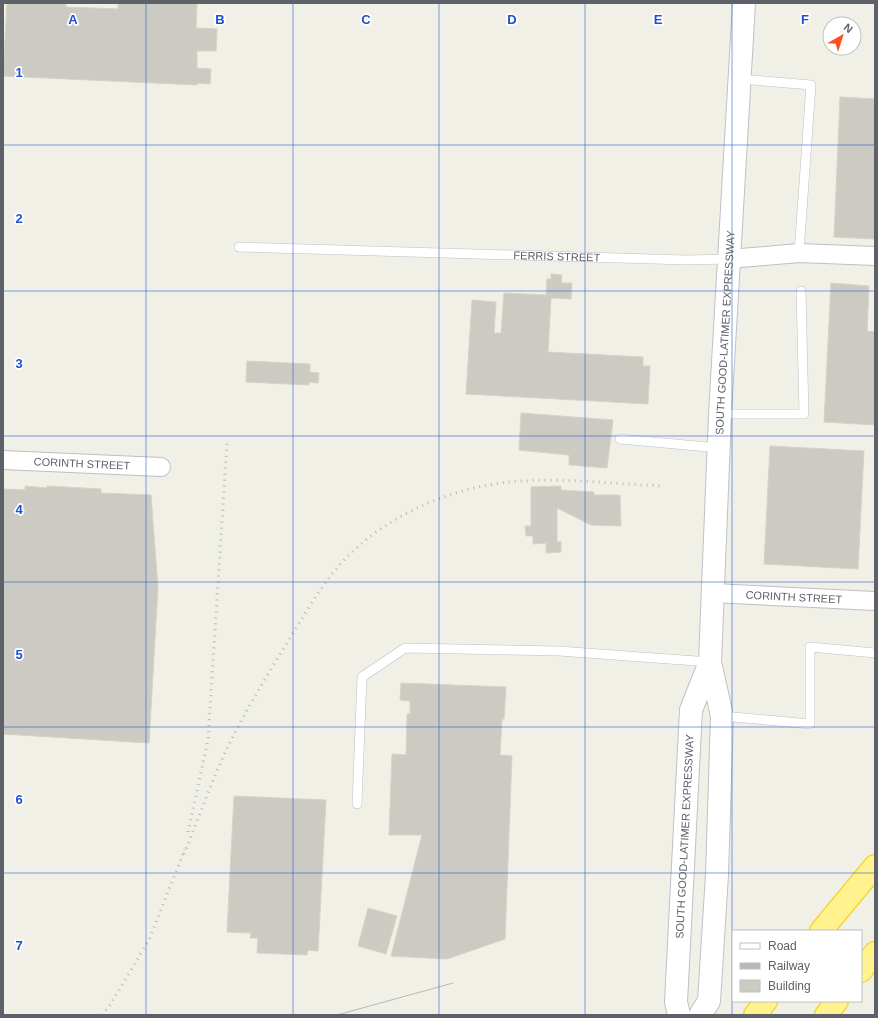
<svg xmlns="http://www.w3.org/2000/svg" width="878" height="1018" viewBox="0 0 878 1018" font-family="Helvetica,sans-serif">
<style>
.building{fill:#cccbc3;stroke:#d7d3c4}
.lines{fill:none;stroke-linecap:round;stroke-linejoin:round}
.service-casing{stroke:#bebfc6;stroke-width:10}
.minor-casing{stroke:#bebfc6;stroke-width:20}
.secondary-casing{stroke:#bec1c8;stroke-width:24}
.motorway-casing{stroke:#f7cc00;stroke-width:24}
.service{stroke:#fff;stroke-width:9}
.minor{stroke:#fff;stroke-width:18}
.secondary{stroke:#fff;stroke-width:22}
.motorway{stroke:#fff28f;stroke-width:22}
.tram{stroke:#b7b8b9;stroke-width:1}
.rail{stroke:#b7b8b9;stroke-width:3;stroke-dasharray:1 5;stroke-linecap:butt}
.grid{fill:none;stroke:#1d4ed8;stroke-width:1;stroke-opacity:0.55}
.labels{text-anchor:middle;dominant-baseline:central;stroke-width:3.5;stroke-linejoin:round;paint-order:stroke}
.street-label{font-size:11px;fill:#5d6168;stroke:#fff}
.grid-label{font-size:13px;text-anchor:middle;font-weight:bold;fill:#1d4ed8;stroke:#fff;stroke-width:3.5;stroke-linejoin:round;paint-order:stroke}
</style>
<rect width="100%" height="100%" fill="#f1f0e6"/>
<!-- building -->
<g class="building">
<polygon points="7,3 66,3 66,7 118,9 118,3 197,3 196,28 217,29 216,51 197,51 197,68 211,69 210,84 197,83 197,85 3,76"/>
<polygon points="840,97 875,99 875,239 834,237"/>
<polygon points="551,274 562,275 561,283 572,283 571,299 551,298 548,352 643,357 643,366 650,366 648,404 466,394 472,300 496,302 494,333 501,333 504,293 546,295 547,279 551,279"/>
<polygon points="831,283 869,286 867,331 875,332 875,425 824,422"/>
<polygon points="247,361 310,364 310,372 319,373 318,383 309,382 309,385 246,382"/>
<polygon points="521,413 613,420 607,468 569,465 569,455 519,450"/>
<polygon points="770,446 864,451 858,569 764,564"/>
<polygon points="25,486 47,488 47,486 101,489 101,493 151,495 158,587 149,743 3,734 3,489 25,490"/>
<polygon points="561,486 561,490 594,492 594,495 620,495 621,526 591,525 557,508 557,542 561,541 561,552 546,553 546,543 533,544 533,536 526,536 525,526 531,526 531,487"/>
<polygon points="401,683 506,687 504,719 502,719 500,755 512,756 505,939 447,959 391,956 422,835 389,835 392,754 406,755 407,714 410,714 410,701 400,700"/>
<polygon points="234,796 326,800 318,951 308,950 307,955 257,953 258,938 250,938 251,933 227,932"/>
<polygon points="368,908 397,916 386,954 358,946"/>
</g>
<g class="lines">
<defs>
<g id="service">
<polyline points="740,79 811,85 799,253"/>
<path id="s1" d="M239,247L686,260L729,259"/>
<polyline points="720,414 804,414 801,291"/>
<polyline points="620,439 719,448"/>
<polyline points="722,716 810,724 810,647 875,653"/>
<polyline points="357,804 362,677 405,648 559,651 710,662"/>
</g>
<g id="minor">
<polyline points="729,259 799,253 875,256"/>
<path id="s2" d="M3,460L161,467"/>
<path id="s3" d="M713,593L875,601"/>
</g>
<g id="secondary">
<path id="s4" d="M679,1015L676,1002L691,710L710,662"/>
<path id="s5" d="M700,1015L709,1001L717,875L722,716L710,662L720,414L744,3"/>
</g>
<g id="motorway">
<polyline points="821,931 875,866"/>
<polyline points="861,971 875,953"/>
<polyline points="755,1015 766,1001"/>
<polyline points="826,1015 837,1001"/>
</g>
</defs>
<!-- service casing -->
<use href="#service" class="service-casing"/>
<!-- minor casing -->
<use href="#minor" class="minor-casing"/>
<!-- secondary casing -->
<use href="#secondary" class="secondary-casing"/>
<!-- motorway casing -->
<use href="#motorway" class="motorway-casing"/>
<!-- service -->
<use href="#service" class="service"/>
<!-- minor -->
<use href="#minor" class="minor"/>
<!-- secondary -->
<use href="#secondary" class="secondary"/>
<!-- motorway -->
<use href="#motorway" class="motorway"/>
<!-- tram -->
<polyline class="tram" points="337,1015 453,983"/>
<!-- rail -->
<g class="rail">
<polyline points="188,832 208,740 227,443"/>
<path d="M184,854C197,822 209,789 223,757C242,716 266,677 290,638C311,604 330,570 361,544C402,509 458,487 510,482C561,477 613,484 663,486"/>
<polyline points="102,1015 110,1005 149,940 185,849"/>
</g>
</g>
<!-- grid -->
<path class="grid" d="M146,3V1015M293,3V1015M439,3V1015M585,3V1015M732,3V1015M3,145H875M3,291H875M3,436H875M3,582H875M3,727H875M3,873H875"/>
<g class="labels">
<!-- street labels -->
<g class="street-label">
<text stroke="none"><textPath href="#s1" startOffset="318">FERRIS STREET</textPath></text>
<text stroke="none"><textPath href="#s5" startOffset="687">SOUTH GOOD-LATIMER EXPRESSWAY</textPath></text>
<text stroke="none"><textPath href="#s2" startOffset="79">CORINTH STREET</textPath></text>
<text stroke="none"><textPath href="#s3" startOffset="81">CORINTH STREET</textPath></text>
<text stroke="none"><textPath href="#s4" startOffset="179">SOUTH GOOD-LATIMER EXPRESSWAY</textPath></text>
</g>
</g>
<g class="grid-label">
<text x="73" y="24">A</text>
<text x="220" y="24">B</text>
<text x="366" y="24">C</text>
<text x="512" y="24">D</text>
<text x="658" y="24">E</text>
<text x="805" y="24">F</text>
<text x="19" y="77">1</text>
<text x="19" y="223">2</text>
<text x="19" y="368">3</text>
<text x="19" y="514">4</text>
<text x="19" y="659">5</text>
<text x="19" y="804">6</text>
<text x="19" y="950">7</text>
</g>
<!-- border -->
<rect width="878" height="1018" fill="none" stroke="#5d6168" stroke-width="8"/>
<!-- legend -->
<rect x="732" y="930" width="130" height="72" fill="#ffffff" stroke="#bec0c3"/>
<rect x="740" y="943" width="20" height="6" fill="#ffffff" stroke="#bec0c3"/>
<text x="768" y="950" font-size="12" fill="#5d6168">Road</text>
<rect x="740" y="963" width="20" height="6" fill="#b7b8b9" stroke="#bec0c3"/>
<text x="768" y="970" font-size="12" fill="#5d6168">Railway</text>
<rect x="740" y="980" width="20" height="12" fill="#cccbc3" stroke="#bec0c3"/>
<text x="768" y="990" font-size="12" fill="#5d6168">Building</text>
<!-- north arrow -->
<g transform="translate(842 36) rotate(39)"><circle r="19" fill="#ffffff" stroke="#bec0c3"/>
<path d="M0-3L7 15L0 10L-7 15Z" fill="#fb5122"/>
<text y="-6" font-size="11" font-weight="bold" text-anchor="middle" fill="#5d6168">N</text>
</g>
</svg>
